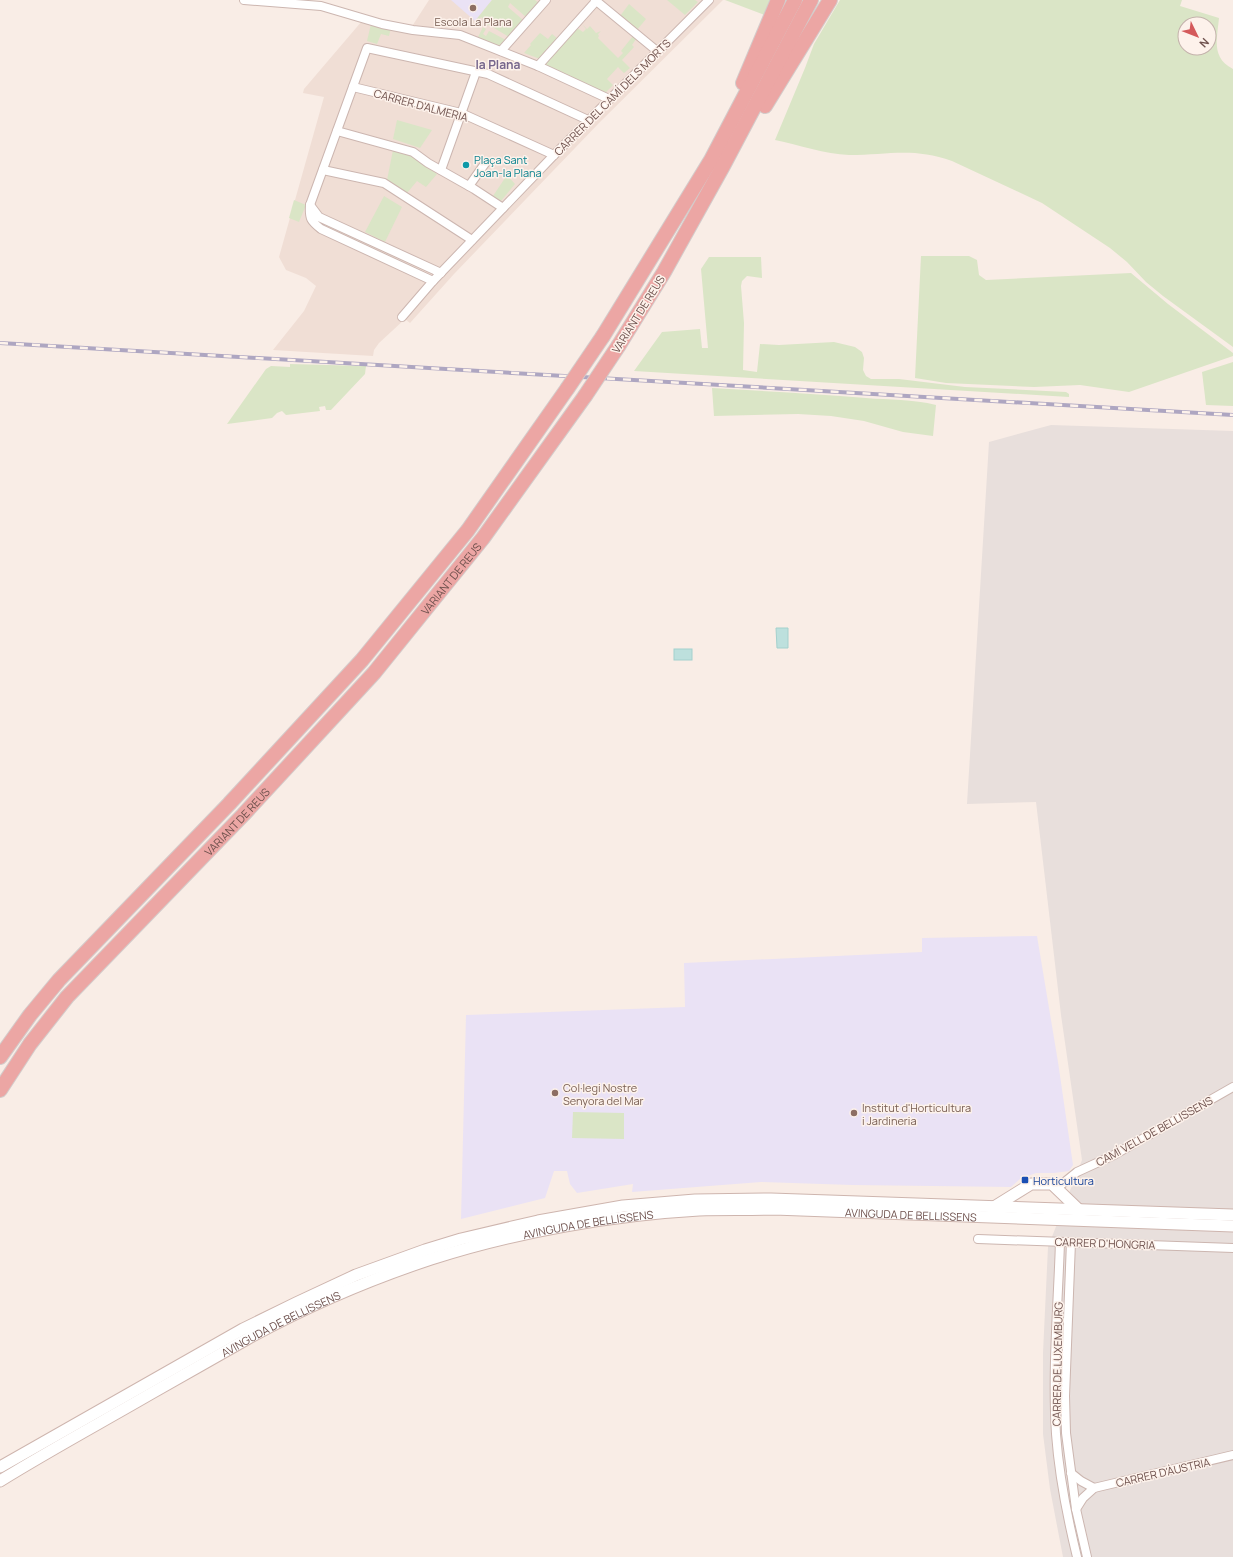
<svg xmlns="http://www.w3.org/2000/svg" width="1233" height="1557" viewBox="0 0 1233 1557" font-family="Manrope,sans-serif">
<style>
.residential{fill:#f0ded5}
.industrial{fill:#e8dfdc}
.education{fill:#eae2f5}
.green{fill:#dae5c6;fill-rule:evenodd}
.water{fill:#bde0dd;stroke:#a4d1cd}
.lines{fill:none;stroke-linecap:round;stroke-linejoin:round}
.street-casing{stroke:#ccb6b0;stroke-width:10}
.secondary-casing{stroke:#ceb5ae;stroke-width:13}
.highway-casing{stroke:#d4cbca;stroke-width:16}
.street{stroke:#fff;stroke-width:8}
.secondary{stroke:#fff;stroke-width:11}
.highway{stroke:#eca6a4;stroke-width:14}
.rail-casing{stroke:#aea6c1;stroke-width:4}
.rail{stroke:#fdf2eb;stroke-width:2.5;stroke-dasharray:8;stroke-linecap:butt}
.highway-bridge-casing{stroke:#d4cbca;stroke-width:16;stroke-linecap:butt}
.highway-bridge{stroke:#eca6a4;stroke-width:14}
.education-dot{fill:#8d6e63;stroke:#fdf2eb;stroke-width:1.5}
.culture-dot{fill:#0f9aa8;stroke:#fdf2eb;stroke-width:1.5}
.transit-dot{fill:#1a4fb4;stroke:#fdf2eb;stroke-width:1.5}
.labels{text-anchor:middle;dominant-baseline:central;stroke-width:3;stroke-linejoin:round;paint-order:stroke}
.education-label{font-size:11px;fill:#785e54;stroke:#fdf2eb;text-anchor:start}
.street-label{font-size:11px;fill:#6f524e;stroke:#fdf2eb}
.culture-label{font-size:11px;fill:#0d838f;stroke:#fdf2eb;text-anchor:start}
.transit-label{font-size:11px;fill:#164399;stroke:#fdf2eb;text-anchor:start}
.neighbourhood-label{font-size:12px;font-weight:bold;fill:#76668c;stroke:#fdf2eb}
</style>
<rect width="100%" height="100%" fill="#f9ede6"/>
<!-- residential -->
<polygon class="residential" points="429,0 723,0 599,123 454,274 410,323 405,319 379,343 374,350 373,356 273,350 304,311 316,286 306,278 286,270 279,257 324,97 303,93 304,89 362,21 409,31"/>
<!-- industrial -->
<polygon class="industrial" points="1051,425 1233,431 1233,1557 1063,1557 1050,1489 1043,1434 1043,1353 1048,1247 1082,1160 1061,1015 1036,802 967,804 989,442"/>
<!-- education -->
<g class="education">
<polygon points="451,0 492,0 475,21"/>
<polygon points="1037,936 1058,1062 1073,1165 1069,1171 1054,1173 1036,1173 1020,1179 1011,1187 852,1185 761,1182 632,1192 633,1184 577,1193 570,1184 567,1171 554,1171 545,1198 461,1219 466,1015 685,1007 684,963 922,952 922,938"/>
</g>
<!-- green -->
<g class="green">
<polygon points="492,0 535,0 539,3 527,18 510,3 508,7 523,20 509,37 489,25 484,26 487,22 481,17 477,23 475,21"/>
<polygon points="667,0 695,0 698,2 685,15"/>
<polygon points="725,0 772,0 765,15"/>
<path d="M840,0H1182L1180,6L1219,18C1217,39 1211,58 1233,69V347L1163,296L1146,282L1127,262L1110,248L1042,203L952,161C913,147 888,155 849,155C825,154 799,145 775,140L805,68L814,44ZM1185,24H1209V48H1185Z"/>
<polygon points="629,4 646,19 637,30 620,16"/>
<polygon points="371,24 391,28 389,36 381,34 377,44 367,41"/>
<polygon points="582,24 587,29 590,26 596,33 601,31 598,34 599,36 598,38 618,58 623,53 621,51 633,36 636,39 632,45 634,47 622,60 630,68 624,73 618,67 607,79 613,85 604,94 544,66 577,28 583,32 586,29"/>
<polygon points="483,27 486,29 483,34 486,36 489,31 506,40 499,48 480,41 481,38 478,37"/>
<polygon points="540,33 548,39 552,34 558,39 540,59 524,53 531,45 530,44"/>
<polygon points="397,120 432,130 420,148 393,139"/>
<polygon points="393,150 409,154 437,174 426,187 417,181 407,193 387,180"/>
<polygon points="507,175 515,184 501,201 493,196"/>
<polygon points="384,196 402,207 385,242 365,232"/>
<polygon points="294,200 306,205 299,222 289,218"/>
<polygon points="921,256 969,256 977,260 979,275 986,280 1131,273 1168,304 1233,353 1233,356 1129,392 1080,385 1034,387 946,383 915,378"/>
<polygon points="709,257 761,257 762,278 747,276 742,281 741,286 744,323 743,370 757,372 760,344 779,345 834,342 855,347 862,352 864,358 863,370 866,376 871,379 899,379 965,387 1066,392 1069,394 1069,397 634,371 662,332 700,329 702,348 708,348 701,269"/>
<polygon points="1233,362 1233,406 1206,405 1202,372"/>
<polygon points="290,364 366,366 365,374 331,410 326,410 325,406 319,407 320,411 286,415 282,411 277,413 272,418 227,424 266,369 271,366 290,367"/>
<path d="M712,388C764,391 815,394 866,398C889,400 913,399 936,405L933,436L903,432L864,421L831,416L798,414L714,416Z"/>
<polygon points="573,1112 624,1113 624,1139 572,1138"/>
</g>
<!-- water -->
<g class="water">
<polygon points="776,628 788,628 788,648 777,648"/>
<rect x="674" y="649" width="18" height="11"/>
</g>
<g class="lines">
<defs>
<g id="street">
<polyline points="244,0 321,6 382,24 413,30 460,35 538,66 609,99"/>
<polyline points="595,0 657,51"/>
<polyline points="501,51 546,0"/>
<polyline points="538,66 597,0"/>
<polyline points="353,87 461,113 554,155"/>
<polyline points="337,131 413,152 428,163 474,189 503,208"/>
<polyline points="323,170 384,183 472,240"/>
<polyline points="441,170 476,72"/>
<polyline points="469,186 486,162"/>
<polyline points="310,205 367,48 488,74 588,120"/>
<path d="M433,281L321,229C311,221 309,219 310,205L319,217L441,273"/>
<polyline points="402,317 433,281 554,155 709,0"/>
<polyline points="1056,1189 1077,1172 1114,1155 1233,1087"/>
<polyline points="978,1239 1233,1248"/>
<path d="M1060,1242C1058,1305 1052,1370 1056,1434C1059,1476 1067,1516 1077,1557"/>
<polyline points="1071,1242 1065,1396 1066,1433 1076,1509 1087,1557"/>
<polyline points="1071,1473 1081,1481 1094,1488"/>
<polyline points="1076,1509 1083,1498 1094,1488 1233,1455"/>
</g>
<g id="secondary">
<polyline points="994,1207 1031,1184 1052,1184 1079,1210"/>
<polyline points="0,1467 243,1329 296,1303 356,1275 425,1250 461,1239 538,1221 623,1206 695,1200 771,1199 1233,1215"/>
<path id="s1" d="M0,1481C50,1450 102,1422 152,1393C184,1375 215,1357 247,1339C305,1307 368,1280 431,1259C515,1232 611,1215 699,1210C724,1209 749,1210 774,1209L1233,1226"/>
</g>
<g id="highway">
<polyline points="743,83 778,0"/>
<polyline points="765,106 830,0"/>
<polyline points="603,336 711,160 795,0"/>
<polyline points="619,345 664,272 723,166 811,0"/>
<polyline points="0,1057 30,1015 59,980 229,804 362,660 468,530 567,389"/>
<path id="s2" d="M0,1090L30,1044L67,997L243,815L374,673L483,538L585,396"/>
</g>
</defs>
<!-- street casing -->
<use href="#street" class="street-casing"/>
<!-- secondary casing -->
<use href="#secondary" class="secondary-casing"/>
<!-- highway casing -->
<use href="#highway" class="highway-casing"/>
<!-- street -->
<use href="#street" class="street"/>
<!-- secondary -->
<use href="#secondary" class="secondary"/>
<!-- highway -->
<use href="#highway" class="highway"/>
<defs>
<polyline id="rail" points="0,343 1233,415"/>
</defs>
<!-- rail casing -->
<use href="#rail" class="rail-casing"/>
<!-- rail -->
<use href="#rail" class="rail"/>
<defs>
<g id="highway-bridge">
<polyline points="567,389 603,336"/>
<polyline points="585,396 619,345"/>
</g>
</defs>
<!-- highway-bridge casing -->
<use href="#highway-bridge" class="highway-bridge-casing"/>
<!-- highway-bridge -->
<use href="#highway-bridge" class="highway-bridge"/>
</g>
<!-- markers -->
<g class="education-dot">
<circle cx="473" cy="8" r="4"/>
<circle cx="555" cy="1093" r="4"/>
<circle cx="854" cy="1113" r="4"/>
</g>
<circle class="culture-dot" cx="466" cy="165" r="4"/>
<rect class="transit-dot" x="1021" y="1176" width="8" height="8" rx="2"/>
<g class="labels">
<!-- education labels -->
<g class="education-label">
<text x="473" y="21" text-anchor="middle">Escola La Plana</text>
<text x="563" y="1087">Col·legi Nostre<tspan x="563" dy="13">Senyora del Mar</tspan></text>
<text x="862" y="1107">Institut d'Horticultura<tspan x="862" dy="13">i Jardineria</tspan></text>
</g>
<!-- street labels -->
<g class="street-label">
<text transform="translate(612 97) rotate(-45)">CARRER DEL CAMÍ DELS MORTS</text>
<text transform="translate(421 105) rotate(15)">CARRER D'ALMERIA</text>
<text transform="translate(638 314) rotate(-58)">VARIANT DE REUS</text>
<text stroke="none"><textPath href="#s2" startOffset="683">VARIANT DE REUS</textPath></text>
<text stroke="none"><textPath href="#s2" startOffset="359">VARIANT DE REUS</textPath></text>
<text transform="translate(1154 1131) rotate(-29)">CAMÍ VELL DE BELLISSENS</text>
<text stroke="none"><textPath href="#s1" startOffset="971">AVINGUDA DE BELLISSENS</textPath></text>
<text stroke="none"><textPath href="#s1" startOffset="647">AVINGUDA DE BELLISSENS</textPath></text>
<text transform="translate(1105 1243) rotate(2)">CARRER D'HONGRIA</text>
<text stroke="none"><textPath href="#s1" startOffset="322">AVINGUDA DE BELLISSENS</textPath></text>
<text transform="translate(1057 1364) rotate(-89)">CARRER DE LUXEMBURG</text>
<text transform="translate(1163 1472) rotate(-13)">CARRER D'ÀUSTRIA</text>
</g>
<!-- culture labels -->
<g class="culture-label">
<text x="474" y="159">Plaça Sant<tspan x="474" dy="13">Joan-la Plana</tspan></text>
</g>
<!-- transit labels -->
<g class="transit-label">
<text x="1033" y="1180">Horticultura</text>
</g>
<!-- neighbourhood labels -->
<g class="neighbourhood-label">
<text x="498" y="64">la Plana</text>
</g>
</g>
<!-- north arrow -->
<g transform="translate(1197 36) rotate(133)"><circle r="19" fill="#fdf2eb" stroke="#c4b2ac"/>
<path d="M0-3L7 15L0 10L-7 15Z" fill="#d45a5b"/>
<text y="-6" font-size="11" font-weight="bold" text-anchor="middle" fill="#6f524e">N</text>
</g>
</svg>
